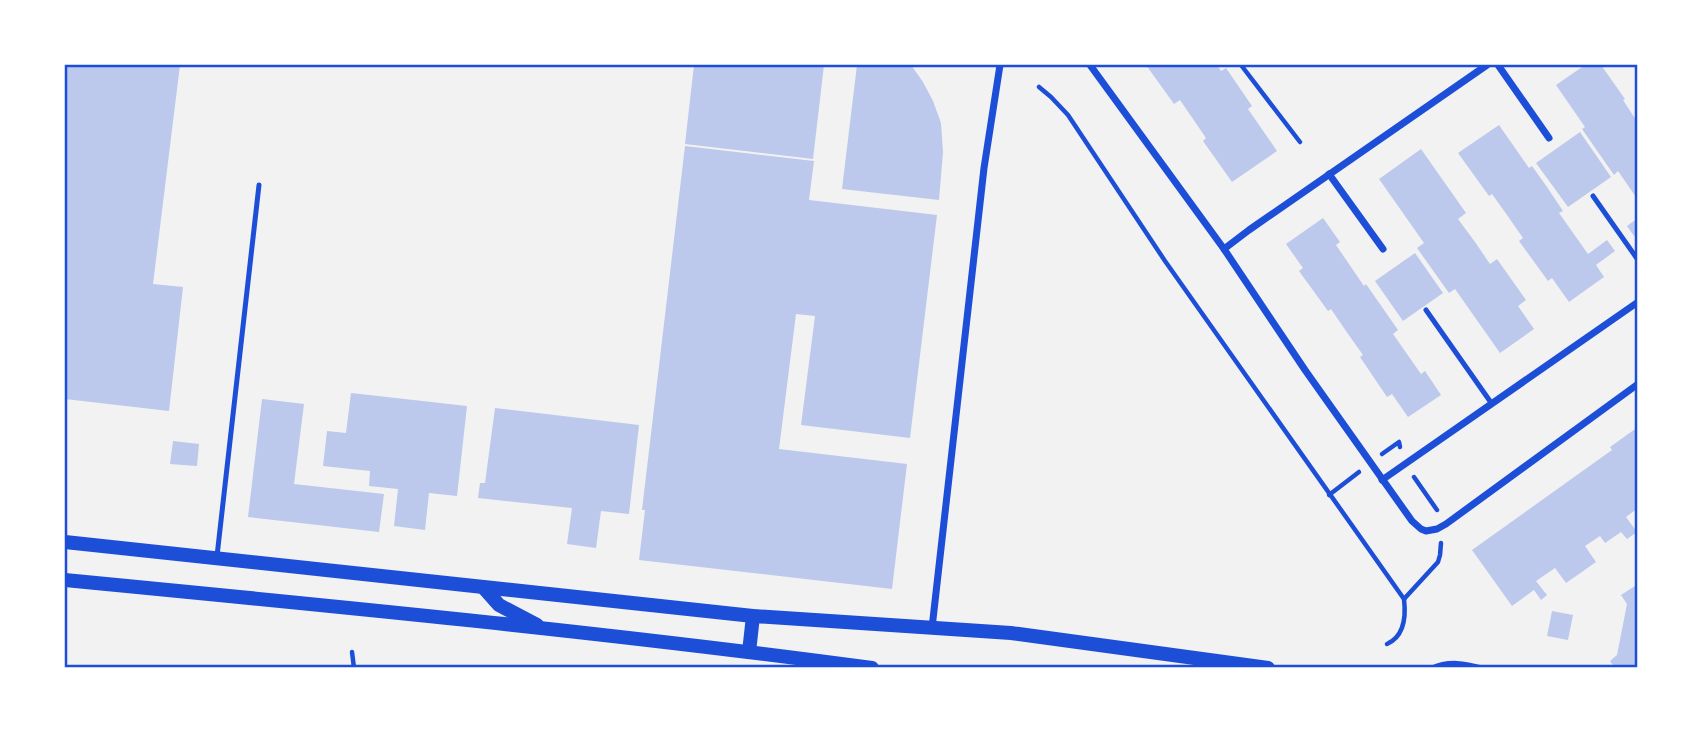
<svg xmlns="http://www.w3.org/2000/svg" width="1703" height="733" viewBox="0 0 1703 733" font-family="'Work Sans',sans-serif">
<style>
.building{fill:#bdc9ec}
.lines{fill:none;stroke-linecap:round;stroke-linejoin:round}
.path{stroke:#1d4ed8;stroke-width:4.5}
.service{stroke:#1d4ed8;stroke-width:5}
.minor{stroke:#1d4ed8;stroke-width:7}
.secondary{stroke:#1d4ed8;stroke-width:14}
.neatline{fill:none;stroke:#1d4ed8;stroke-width:2.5}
</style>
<rect width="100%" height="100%" fill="#f2f2f2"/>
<!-- building -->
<g class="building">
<polygon points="65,65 180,65 153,284 183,287 169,411 65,399"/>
<polygon points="694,65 824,65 813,159 685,144"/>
<polygon points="857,65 911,65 923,82 933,101 941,123 943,152 939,200 842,189"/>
<polygon points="1146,65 1217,65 1221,71 1226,68 1252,106 1248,109 1277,151 1232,182 1203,141 1206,138 1180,100 1174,104"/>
<polygon points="1585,65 1601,65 1625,99 1623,100 1638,123 1638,200 1618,171 1614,175 1582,129 1585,127 1556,85"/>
<polygon points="1499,125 1529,168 1532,166 1547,187 1563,211 1559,213 1588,254 1607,240 1615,251 1596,265 1604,277 1569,302 1552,278 1548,281 1519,241 1523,238 1507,215 1492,194 1489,196 1458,153"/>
<polygon points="1580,132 1611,177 1568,207 1536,163"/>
<polygon points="685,146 814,161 809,200 937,215 910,438 801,425 815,316 796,314 779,449 907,464 892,589 639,560 645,510 642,510"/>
<polygon points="1421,149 1466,213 1458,219 1475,242 1490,264 1497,259 1526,300 1518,306 1534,329 1500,353 1455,289 1449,293 1417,248 1424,243 1379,179"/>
<polygon points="1323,218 1340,242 1336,245 1364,286 1366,284 1398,330 1393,334 1421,374 1425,371 1441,395 1408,417 1392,394 1387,397 1360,357 1363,355 1346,331 1331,309 1328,311 1299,271 1303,268 1286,244"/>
<polygon points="1638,218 1638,233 1634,236 1627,226"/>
<polygon points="1415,253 1443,293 1403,321 1375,281"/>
<polygon points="351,393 467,406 457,496 429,493 425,530 394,526 398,489 369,486 370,471 323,466 327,431 346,433"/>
<polygon points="262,399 304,404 294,484 384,494 379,532 248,517"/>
<polygon points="495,408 639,425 629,514 601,511 596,548 567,544 572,508 478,498 480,483 485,483"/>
<polygon points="1638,427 1638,508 1626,517 1637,532 1627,539 1621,532 1605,543 1600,536 1585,546 1596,562 1566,583 1555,568 1536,581 1547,595 1541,600 1534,590 1512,606 1472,550 1612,450 1610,447"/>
<polygon points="173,441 199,444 197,466 170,464"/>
<polygon points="1638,584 1638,668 1615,668 1610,661 1617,655 1627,604 1621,595"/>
<polygon points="1552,611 1573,615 1568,640 1547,636"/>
</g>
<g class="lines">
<!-- path -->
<g class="path">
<polyline points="1241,65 1300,142"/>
<polyline points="1039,87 1051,97 1068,115 1165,261 1404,599"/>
<polyline points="1382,454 1399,442 1400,447"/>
<polyline points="1414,477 1437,510"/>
<polyline points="1329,495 1359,472"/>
<path d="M1387,644C1405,636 1406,616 1404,599L1438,562L1440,555L1441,543"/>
<polyline points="352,652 354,668"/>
<path d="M1431,668C1449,660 1465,663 1483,668"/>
</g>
<!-- service -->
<g class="service">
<polyline points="1593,196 1638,260"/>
<polyline points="1426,310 1492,404"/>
<polyline points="217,556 259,185"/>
</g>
<!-- minor -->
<g class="minor">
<polyline points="1090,65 1224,249 1305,370 1412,521 1421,529 1426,531 1437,529 1446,524 1638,384"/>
<polyline points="1498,65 1549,138"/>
<polyline points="1329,174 1383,249"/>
<polyline points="1224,249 1249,230 1487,65"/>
<polyline points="1382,480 1638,302"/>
<polyline points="932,628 984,168 1000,65"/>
</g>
<!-- secondary -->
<g class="secondary">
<polyline points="65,542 753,616 1011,633 1268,668"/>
<path d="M65,580C334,606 604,632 872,668"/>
<polyline points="483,587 499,605 537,625"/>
<polyline points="749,652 753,616"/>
</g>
</g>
<!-- border -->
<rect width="1703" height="733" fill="none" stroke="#ffffff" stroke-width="133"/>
<rect x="66" y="66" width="1570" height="600" class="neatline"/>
</svg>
